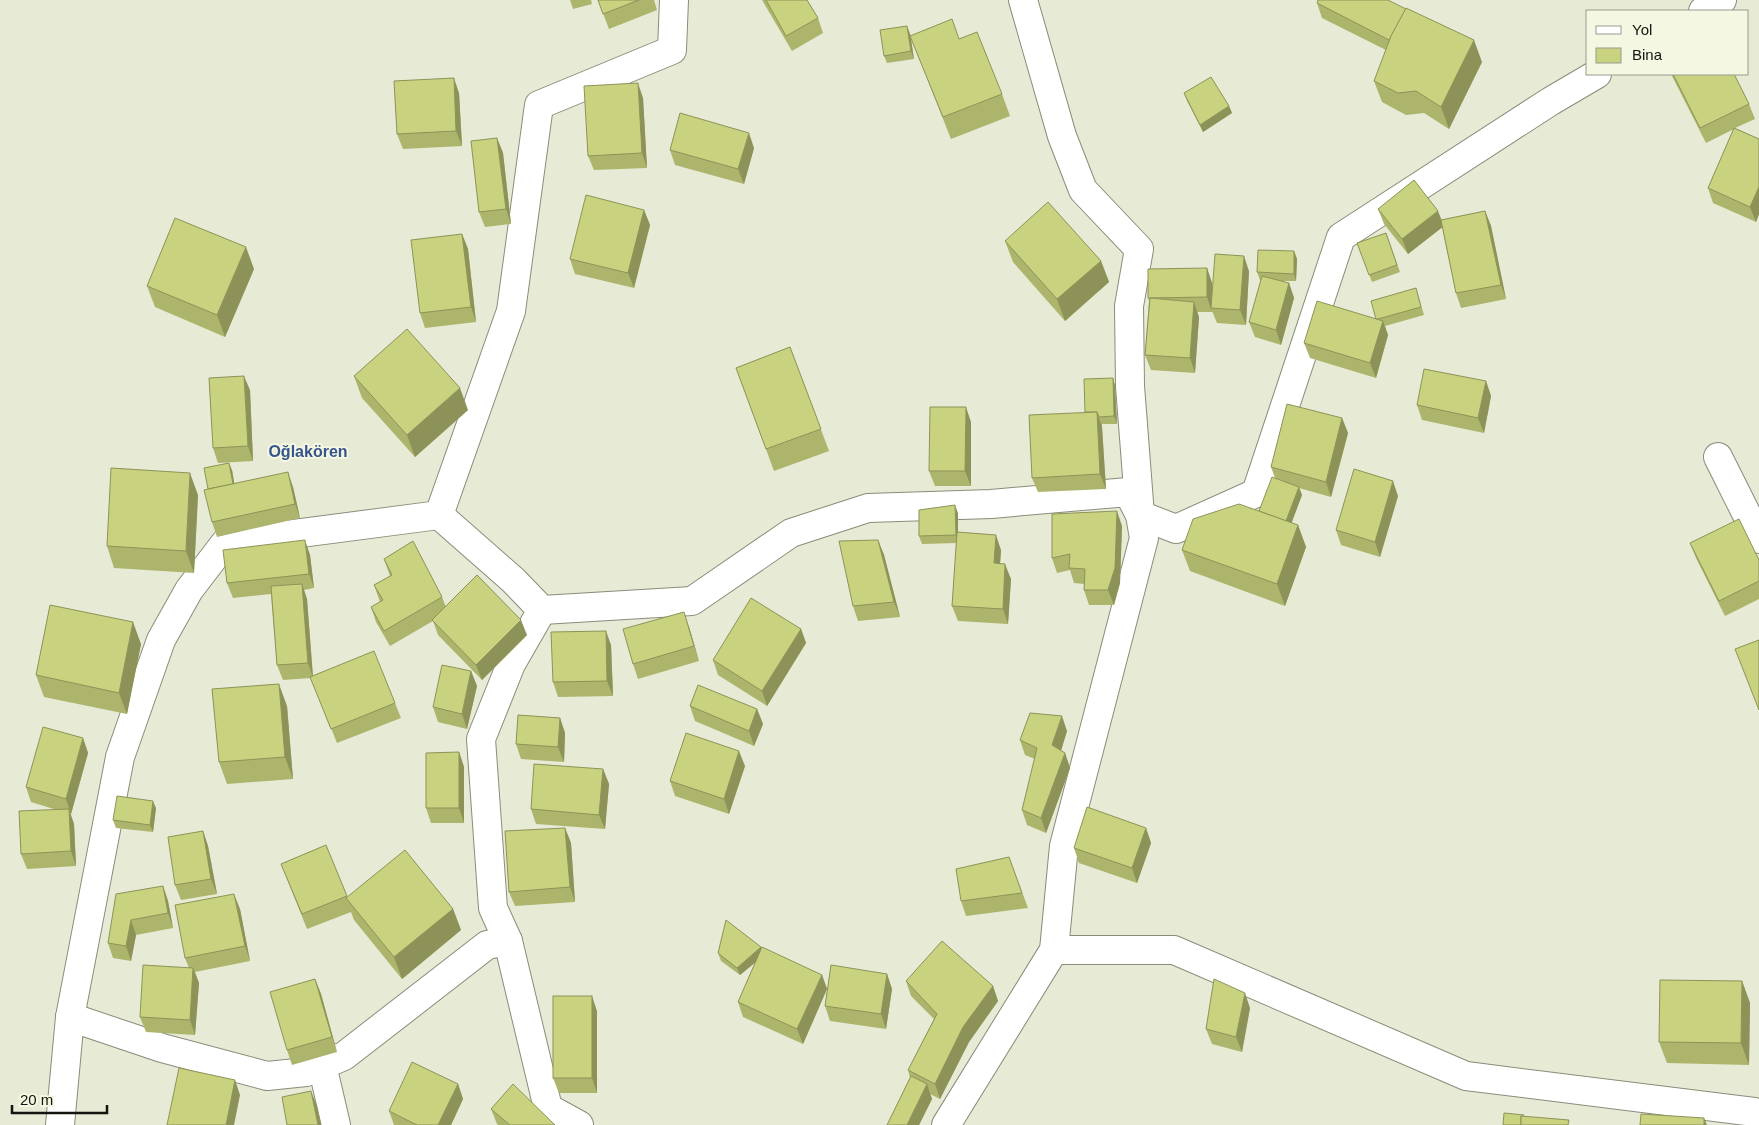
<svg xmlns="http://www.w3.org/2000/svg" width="1759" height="1125" viewBox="0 0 1759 1125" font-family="Arial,sans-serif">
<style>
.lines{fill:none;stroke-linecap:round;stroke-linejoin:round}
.minor-casing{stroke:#8a8c79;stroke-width:30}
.minor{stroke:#fff;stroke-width:28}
.wall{fill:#adb56c}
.shaded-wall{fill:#8d9358}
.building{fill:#c9d27e;stroke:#8d9358}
.labels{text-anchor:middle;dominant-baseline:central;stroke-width:4;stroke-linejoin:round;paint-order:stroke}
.quarter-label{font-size:16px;font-weight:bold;fill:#38548d;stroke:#f4f7e2}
</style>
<rect width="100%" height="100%" fill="#e7ead5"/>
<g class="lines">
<defs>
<g id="minor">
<polyline points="1703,11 1722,0"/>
<polyline points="1718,457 1759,539"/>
<polyline points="439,515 513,580 542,610 692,601 791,533 868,508 991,504 1128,492 1140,515 1176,529 1256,493 1341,237 1551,101 1597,74"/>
<polyline points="542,610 511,664 481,739 493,908 508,941 548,1108 579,1125"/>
<polyline points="1054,950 1174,950 1466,1076 1754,1112"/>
<polyline points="70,1017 162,1048 267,1076 306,1072 344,1056 487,945 508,941"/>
<polyline points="322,1065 336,1125"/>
<polyline points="60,1125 70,1017 120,757 161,640 189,590 225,543 439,515 511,311 539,105 672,50 674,0"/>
<polyline points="946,1125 1054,950 1064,846 1144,538 1140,515 1130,386 1129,306 1139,249 1083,190 1062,136 1023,0"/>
</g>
</defs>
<!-- minor casing -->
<use href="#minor" class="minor-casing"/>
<!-- minor -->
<use href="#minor" class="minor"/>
</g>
<!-- wall -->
<g class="wall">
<polygon points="570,0 591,0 592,4 573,9"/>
<polygon points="598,0 654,0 657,10 609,29"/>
<polygon points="762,0 807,0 818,18 823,33 792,51"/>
<polygon points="1317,3 1482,62 1449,129 1424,113 1406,115 1382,102 1374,81 1386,50 1322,18"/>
<polygon points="907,26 910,35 959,39 1002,94 1010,116 951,139 911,38 914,59 887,63 884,56"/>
<polygon points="1671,74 1734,74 1749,104 1755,119 1735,128 1759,139 1759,214 1756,222 1713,203 1708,188 1734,129 1706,143"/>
<polygon points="459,93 462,146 403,149 397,134"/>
<polygon points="1184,93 1229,106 1232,113 1203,132 1187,101"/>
<polygon points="643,98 647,168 594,170 588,156"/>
<polygon points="497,138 503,153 511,224 485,227 479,212"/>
<polygon points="754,148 744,184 675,165 670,150"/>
<polygon points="1378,209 1441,220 1485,211 1491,226 1506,299 1461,308 1456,293 1442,227 1408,254 1384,224"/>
<polygon points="644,210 650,225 634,288 575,274 570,259"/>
<polygon points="1386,233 1400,272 1372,282 1357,243"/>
<polygon points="462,234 468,249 476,322 425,328 420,313"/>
<polygon points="1005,241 1101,261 1109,282 1065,321 1013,262"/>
<polygon points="1294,251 1297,259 1296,281 1280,281 1289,283 1294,298 1281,345 1255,337 1249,322 1261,280 1260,280 1257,272"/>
<polygon points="1207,268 1212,283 1212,294 1249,271 1246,325 1217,323 1212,311 1212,312 1197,312 1199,317 1195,373 1151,370 1145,355 1149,301 1148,298"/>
<polygon points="254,269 225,337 155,307 147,286"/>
<polygon points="1416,288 1424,315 1385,326 1388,335 1376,378 1310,358 1304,343 1376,319"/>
<polygon points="790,347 829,451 774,471 736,368"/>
<polygon points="354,376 468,410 415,457 362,398"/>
<polygon points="1113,378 1115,386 1117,424 1102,424 1102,427 1106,489 1038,492 1032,478"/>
<polygon points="1486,381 1491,396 1484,433 1422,420 1417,405"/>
<polygon points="250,390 253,461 218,463 213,448"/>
<polygon points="1342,418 1348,433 1331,497 1299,488 1302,495 1291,523 1298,525 1306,547 1285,606 1190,571 1182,550 1259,511 1275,478 1271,467"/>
<polygon points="971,422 971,486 935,486 929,471"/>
<polygon points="232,470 234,483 293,487 300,518 217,537 212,522 208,489"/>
<polygon points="198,495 194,573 114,568 107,546"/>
<polygon points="1398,496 1380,557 1341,545 1336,530"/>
<polygon points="958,513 958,532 1001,550 1000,564 1011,579 1008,624 958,621 952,606 957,543 922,544 919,536"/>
<polygon points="1122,526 1120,583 1114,605 1089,605 1084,590 1084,584 1074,583 1070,570 1057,573 1052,558"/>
<polygon points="878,540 884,555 900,617 858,621 853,606"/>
<polygon points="1690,543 1759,560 1759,599 1725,616 1696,558"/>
<polygon points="310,555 314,588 304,590 307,599 313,676 395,703 401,718 337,743 311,678 283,680 277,665 271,594 233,598 227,583"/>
<polygon points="384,559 442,597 446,607 527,635 482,680 438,635 433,621 390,646 376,622 371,607 380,602 374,585 390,576"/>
<polygon points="689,627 699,661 638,679 633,664"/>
<polygon points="801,629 806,643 767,706 718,675 713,660"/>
<polygon points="141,644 127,714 44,697 36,675"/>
<polygon points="611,645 613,696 558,697 553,682"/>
<polygon points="471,671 477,686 467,729 438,722 433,707"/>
<polygon points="287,706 293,779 227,784 219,762"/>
<polygon points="690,706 757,709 763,724 754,746 695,721"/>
<polygon points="560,718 565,733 564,762 521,759 516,744"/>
<polygon points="1067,731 1061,751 1065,753 1070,768 1046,833 1027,825 1022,810 1035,759 1025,755 1020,740"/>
<polygon points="83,738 88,753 71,814 70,814 74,824 76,866 27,869 21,854 57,810 31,802 26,787"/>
<polygon points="459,752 464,767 464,823 431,823 426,808"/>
<polygon points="745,766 729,814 675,796 670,781"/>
<polygon points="603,769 609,784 605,829 536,824 531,809"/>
<polygon points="156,808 153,832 116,828 113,820"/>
<polygon points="565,828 571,843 575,902 515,906 509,892"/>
<polygon points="1146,828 1151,843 1137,883 1079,863 1074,848"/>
<polygon points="203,831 208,846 217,894 181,900 175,885"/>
<polygon points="326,845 347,897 453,909 461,930 402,979 354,920 351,912 307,929 281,864"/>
<polygon points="1009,857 1028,908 966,916 961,901"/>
<polygon points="163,886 168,901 173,928 136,935 131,961 113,958 108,943"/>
<polygon points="240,909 250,961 195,972 199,983 195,1035 146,1032 140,1017 189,968 185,958"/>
<polygon points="761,947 762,949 822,975 827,989 803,1044 743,1017 738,1002 756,962 740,975 721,961 718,953"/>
<polygon points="887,974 892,989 886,1029 830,1021 825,1006"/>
<polygon points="315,979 321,994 337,1052 292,1065 287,1050"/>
<polygon points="906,981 993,986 998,1001 969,1042 940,1099 930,1094 932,1099 919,1125 887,1125 910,1078 908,1070 934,1019 911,996"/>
<polygon points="1742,981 1750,1003 1749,1065 1667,1063 1659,1042"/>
<polygon points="1250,1008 1242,1052 1212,1044 1206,1029"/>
<polygon points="597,1011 597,1093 559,1093 553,1078"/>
<polygon points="458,1084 463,1099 451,1125 394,1125 389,1111"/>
<polygon points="491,1109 555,1125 498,1125 497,1124"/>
</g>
<!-- shaded-wall -->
<g class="shaded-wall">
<polygon points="907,26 910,34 914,59 911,51"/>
<polygon points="1474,40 1482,62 1449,129 1441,107"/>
<polygon points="454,78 459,93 462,146 456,131"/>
<polygon points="638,83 643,98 647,168 642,153"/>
<polygon points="1229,106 1232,113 1203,132 1200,125"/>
<polygon points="749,133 754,148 744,184 738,169"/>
<polygon points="497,138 503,153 511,224 506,209"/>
<polygon points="1759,187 1759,214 1756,222 1750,207"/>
<polygon points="644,210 650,225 634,288 628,273"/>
<polygon points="1438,211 1444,226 1408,254 1402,239"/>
<polygon points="1485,211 1491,226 1506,299 1501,285"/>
<polygon points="462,234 468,249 476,322 471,307"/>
<polygon points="246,247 254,269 225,337 217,315"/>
<polygon points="1294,251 1297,259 1296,281 1294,274"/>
<polygon points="1244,256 1249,271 1246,325 1240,310"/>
<polygon points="1101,261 1109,282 1065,321 1057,299"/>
<polygon points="1207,268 1212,283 1212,308 1211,308 1212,312 1207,297"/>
<polygon points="1289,283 1294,298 1281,345 1276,330"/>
<polygon points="1194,302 1199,317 1195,373 1190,358"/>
<polygon points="1383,321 1388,335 1376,378 1370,363"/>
<polygon points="244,376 250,390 253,461 248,446"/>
<polygon points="1113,378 1115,386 1117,424 1114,416"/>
<polygon points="1486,381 1491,396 1484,433 1478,418"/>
<polygon points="460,388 468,410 415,457 407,435"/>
<polygon points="966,407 971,422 971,486 965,471"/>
<polygon points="1097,412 1102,427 1106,489 1100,474"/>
<polygon points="1342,418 1348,433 1331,497 1326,482"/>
<polygon points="229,463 232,470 236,493 233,486"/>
<polygon points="288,472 293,487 300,518 295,504"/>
<polygon points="190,473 198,495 194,573 186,551"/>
<polygon points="1393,481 1398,496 1380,557 1375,542"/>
<polygon points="1299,487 1302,495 1289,530 1286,522"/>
<polygon points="955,505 958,513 958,543 956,535"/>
<polygon points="1117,511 1122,526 1120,583 1114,605 1108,590"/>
<polygon points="1298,525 1306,547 1285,606 1277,584"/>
<polygon points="996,535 1001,550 999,578 994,563"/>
<polygon points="305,540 310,555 314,588 309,574"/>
<polygon points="878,540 884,555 900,617 894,602"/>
<polygon points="1005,564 1011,579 1008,624 1003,609"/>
<polygon points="302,584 307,599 313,678 308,663"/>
<polygon points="684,612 689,627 699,661 694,646"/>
<polygon points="521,620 527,635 482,680 476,665"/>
<polygon points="133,622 141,644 127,714 119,693"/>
<polygon points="801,629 806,643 767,706 762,691"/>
<polygon points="606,631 611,645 613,696 607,681"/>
<polygon points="471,671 477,686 467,729 462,714"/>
<polygon points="279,684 287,706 293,779 285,757"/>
<polygon points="757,709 763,724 754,746 749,731"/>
<polygon points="1062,716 1067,731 1058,760 1052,745"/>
<polygon points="560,718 565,733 564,762 558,747"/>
<polygon points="83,738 88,753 71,814 66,799"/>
<polygon points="739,751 745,766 729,814 724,799"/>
<polygon points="459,752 464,767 464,823 459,808"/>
<polygon points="1065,753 1070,768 1046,833 1041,818"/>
<polygon points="603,769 609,784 605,829 599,815"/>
<polygon points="153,801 156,808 153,832 150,825"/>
<polygon points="69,809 74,824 76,866 71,851"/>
<polygon points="565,828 571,843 575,902 570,887"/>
<polygon points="1146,828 1151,843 1137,883 1132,868"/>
<polygon points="203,831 208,846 217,894 211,879"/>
<polygon points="163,886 168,901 173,928 168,913"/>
<polygon points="234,894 240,909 250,961 245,946"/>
<polygon points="453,909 461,930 402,979 394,957"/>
<polygon points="131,920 136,935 131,961 126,946"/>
<polygon points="761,947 764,955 740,975 737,968"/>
<polygon points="193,968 199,983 195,1035 190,1020"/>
<polygon points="887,974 892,989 886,1029 881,1014"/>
<polygon points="822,975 827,989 803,1044 797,1029"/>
<polygon points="315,979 321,994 337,1052 332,1037"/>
<polygon points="1742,981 1750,1003 1749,1065 1741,1043"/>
<polygon points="993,986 998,1001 969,1042 940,1099 935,1084 963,1027"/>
<polygon points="1245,993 1250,1008 1242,1052 1236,1037"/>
<polygon points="592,996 597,1011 597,1093 592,1078"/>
<polygon points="235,1080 240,1095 234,1125 226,1125"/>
<polygon points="458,1084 463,1099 451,1125 438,1125"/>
<polygon points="927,1084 932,1099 919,1125 907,1125"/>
<polygon points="311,1091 317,1106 321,1125 318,1125"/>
<polygon points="1704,1118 1707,1125 1704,1125"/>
</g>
<!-- building -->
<g class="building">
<polygon points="598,0 639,0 603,14"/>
<polygon points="766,0 807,0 818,18 786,36"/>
<polygon points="1318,0 1388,0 1406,9 1389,40 1317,3"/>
<polygon points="1406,8 1474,40 1441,107 1416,91 1398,93 1374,81 1391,36"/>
<polygon points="952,19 959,39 977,32 1002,94 943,117 910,36"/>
<polygon points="907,26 911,51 884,56 880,30"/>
<polygon points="1673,74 1734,74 1749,104 1700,128"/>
<polygon points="1211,77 1229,106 1200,125 1184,93"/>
<polygon points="454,78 456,131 397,134 394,81"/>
<polygon points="638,83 642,153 588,156 584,86"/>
<polygon points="680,113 749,133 738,169 670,150"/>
<polygon points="1734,128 1759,139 1759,187 1750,207 1708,188"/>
<polygon points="497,138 506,209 479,212 471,141"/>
<polygon points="1414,180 1438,211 1402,239 1378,209"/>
<polygon points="586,195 644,210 628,273 570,259"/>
<polygon points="1048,202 1101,261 1057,299 1005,241"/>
<polygon points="1485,211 1501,285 1456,293 1441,220"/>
<polygon points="175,218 246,247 217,315 147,286"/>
<polygon points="1386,233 1397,265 1369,275 1357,243"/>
<polygon points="462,234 471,307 420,313 411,240"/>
<polygon points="1258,250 1294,251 1294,274 1257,272"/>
<polygon points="1215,254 1244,256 1240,310 1211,308"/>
<polygon points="1207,268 1207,297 1148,298 1148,269"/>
<polygon points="1262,276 1289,283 1276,330 1249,322"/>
<polygon points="1416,288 1421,307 1378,319 1376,319 1371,301"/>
<polygon points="1150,298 1194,302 1190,358 1145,355"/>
<polygon points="1317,301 1383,321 1370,363 1304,343"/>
<polygon points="407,329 460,388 407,435 354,376"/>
<polygon points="790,347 821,429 766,449 736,368"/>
<polygon points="1424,369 1486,381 1478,418 1417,405"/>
<polygon points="244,376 248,446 213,448 209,378"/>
<polygon points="1113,378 1114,416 1099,417 1097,412 1085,412 1084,379"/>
<polygon points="1287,404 1342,418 1326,482 1271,467"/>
<polygon points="930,407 966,407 965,471 929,471"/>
<polygon points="1097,412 1100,474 1032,478 1029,415"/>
<polygon points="229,463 233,484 208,489 204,468"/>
<polygon points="111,468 190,473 186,551 107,546"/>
<polygon points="1354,469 1393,481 1375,542 1336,530"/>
<polygon points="288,472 295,504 212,522 204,490"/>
<polygon points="1272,477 1299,487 1286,521 1259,511"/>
<polygon points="1239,504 1298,525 1277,584 1182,550 1193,519"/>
<polygon points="955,505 956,535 919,536 919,510"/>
<polygon points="1117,511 1115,568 1108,590 1084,590 1085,569 1069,568 1070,554 1052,558 1052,514"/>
<polygon points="1739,519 1759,560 1759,581 1719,601 1690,543"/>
<polygon points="957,532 996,535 994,563 1005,564 1003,609 952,606"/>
<polygon points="305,540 309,574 227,583 223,550"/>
<polygon points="878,540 894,602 853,606 839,541"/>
<polygon points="413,541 442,597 384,631 371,607 383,600 374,585 392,575 384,559"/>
<polygon points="477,575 521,620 476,665 432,620"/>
<polygon points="302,584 308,663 277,665 271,586"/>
<polygon points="751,598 801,629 762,691 713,660"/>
<polygon points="50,605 133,622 119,693 36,675"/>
<polygon points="684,612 694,646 633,664 623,629"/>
<polygon points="606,631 607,681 553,682 551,632"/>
<polygon points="1759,640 1759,710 1735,649"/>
<polygon points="374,651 395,703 331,729 310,677"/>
<polygon points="442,665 471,671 462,714 433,707"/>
<polygon points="279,684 285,757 219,762 212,689"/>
<polygon points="698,685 757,709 749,731 690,706"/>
<polygon points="1030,713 1062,716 1052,745 1065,753 1041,818 1022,810 1037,748 1020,740"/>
<polygon points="518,715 560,718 558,747 516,744"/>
<polygon points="43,727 83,738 66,799 26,787"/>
<polygon points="686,733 739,751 724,799 670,781"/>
<polygon points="459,752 459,808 426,808 426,753"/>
<polygon points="534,764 603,769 599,815 531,809"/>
<polygon points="117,796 153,801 150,825 113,820"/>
<polygon points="1087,807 1146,828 1132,868 1074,848"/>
<polygon points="69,809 71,851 21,854 19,811"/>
<polygon points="565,828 570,887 509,892 505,831"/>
<polygon points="203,831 211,879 175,885 168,837"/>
<polygon points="326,845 347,896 302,914 281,864"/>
<polygon points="405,850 453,909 394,957 346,898"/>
<polygon points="1009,857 1022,893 961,901 956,869"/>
<polygon points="163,886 168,913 131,920 126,946 108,943 116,894"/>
<polygon points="234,894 245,946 185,958 175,905"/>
<polygon points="726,920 761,947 737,968 718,953"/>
<polygon points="942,941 993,986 963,1027 935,1084 908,1070 937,1014 906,981"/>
<polygon points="762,947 822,975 797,1029 738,1002"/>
<polygon points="143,965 193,968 190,1020 140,1017"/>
<polygon points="831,965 887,974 881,1014 825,1006"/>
<polygon points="315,979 332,1037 287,1050 270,992"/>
<polygon points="1214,979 1245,993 1236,1037 1206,1029"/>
<polygon points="1660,980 1742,981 1741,1043 1659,1042"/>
<rect x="553" y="996" width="39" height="82"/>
<polygon points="412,1062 458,1084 438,1125 417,1125 389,1111"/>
<polygon points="179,1068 235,1080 226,1125 167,1125"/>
<polygon points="911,1076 927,1084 907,1125 887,1125"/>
<polygon points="513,1084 555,1125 510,1125 491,1109"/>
<polygon points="311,1091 318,1125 287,1125 282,1097"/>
<polygon points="1504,1113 1524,1115 1523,1116 1521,1116 1521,1125 1503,1125"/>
<polygon points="1641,1114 1704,1118 1704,1125 1640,1125"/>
<polygon points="1521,1116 1569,1120 1568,1125 1521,1125"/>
</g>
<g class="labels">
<!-- quarter labels -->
<g class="quarter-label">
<text x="308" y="451">Oğlakören</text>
</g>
</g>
<!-- legend -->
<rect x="1586" y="10" width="162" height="65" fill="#f4f7e2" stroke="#9a9c8d"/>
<rect x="1596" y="26" width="25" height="8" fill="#ffffff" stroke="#9a9c8d"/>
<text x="1632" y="35" font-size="15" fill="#13140d">Yol</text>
<rect x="1596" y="48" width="25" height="15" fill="#c9d27e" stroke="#9a9c8d"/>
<text x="1632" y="60" font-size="15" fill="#13140d">Bina</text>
<!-- scale -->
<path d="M12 1105v8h95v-8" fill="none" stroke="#13140d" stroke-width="2.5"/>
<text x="20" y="1105" font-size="15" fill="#13140d" stroke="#f4f7e2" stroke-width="4" paint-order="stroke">20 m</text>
</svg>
